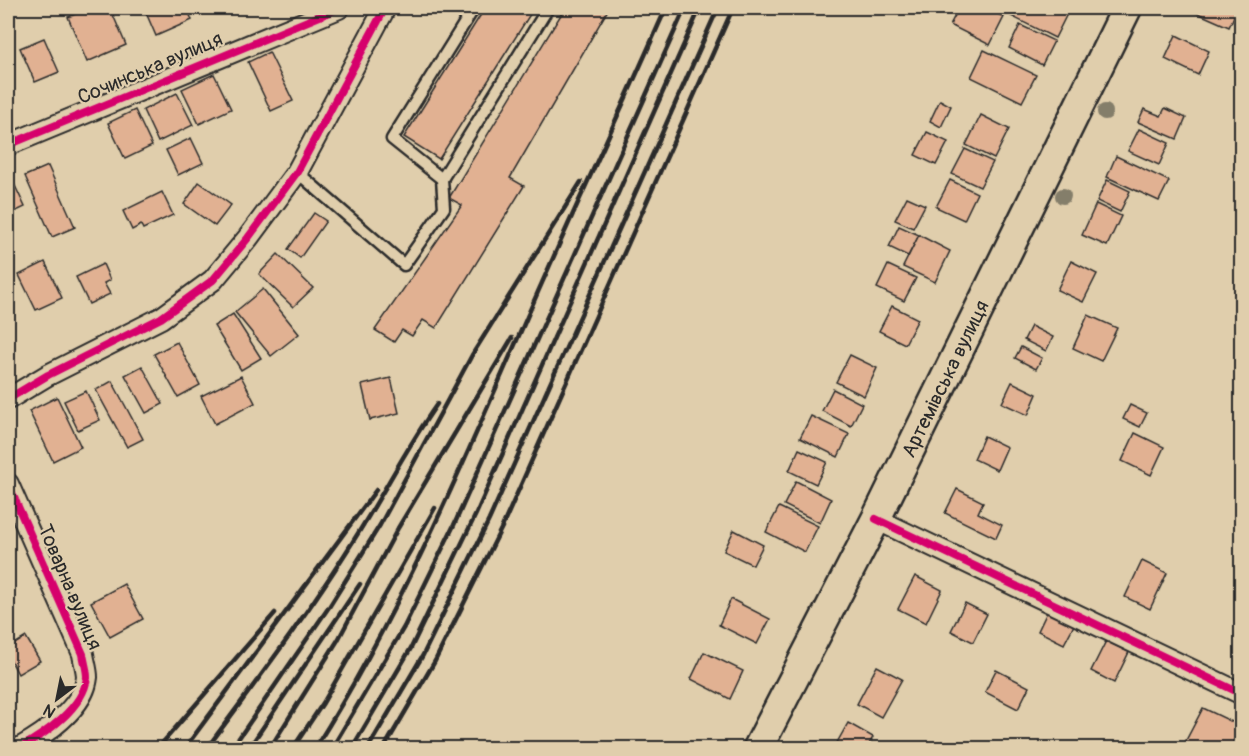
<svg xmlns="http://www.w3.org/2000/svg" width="1249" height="756" viewBox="0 0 1249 756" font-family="Pangolin,sans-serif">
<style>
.building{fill:#e1b192;stroke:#2b2b2b;stroke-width:1.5}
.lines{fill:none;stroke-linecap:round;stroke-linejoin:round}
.service-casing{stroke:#2b2b2b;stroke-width:15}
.minor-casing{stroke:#2b2b2b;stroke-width:24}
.secondary-casing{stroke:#2b2b2b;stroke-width:33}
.service{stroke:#e0ceac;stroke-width:10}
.minor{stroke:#e0ceac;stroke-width:20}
.secondary{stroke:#e0ceac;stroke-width:28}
.rail{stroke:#2b2b2b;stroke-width:4.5}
.cycleway-casing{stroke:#e0ceac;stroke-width:11}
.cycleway{stroke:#d6006c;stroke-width:8}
.tree{fill:#847e6b}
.labels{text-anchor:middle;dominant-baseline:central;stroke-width:4.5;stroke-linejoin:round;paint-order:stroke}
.street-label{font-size:20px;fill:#2b2b2b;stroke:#e0ceac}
</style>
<rect width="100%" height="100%" fill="#e0ceac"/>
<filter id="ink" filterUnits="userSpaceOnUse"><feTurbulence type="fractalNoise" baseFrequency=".0167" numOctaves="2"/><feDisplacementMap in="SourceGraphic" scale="12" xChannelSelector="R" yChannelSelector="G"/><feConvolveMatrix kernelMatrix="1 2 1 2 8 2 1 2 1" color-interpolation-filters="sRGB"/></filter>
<g filter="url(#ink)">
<!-- building -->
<g class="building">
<polygon points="91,8 110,8 126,45 87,62 68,17"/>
<polygon points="144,8 187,8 192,20 156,36"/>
<polygon points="485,8 534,8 439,159 404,137"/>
<polygon points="565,8 609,8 510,178 524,186 436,328 423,320 412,336 402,330 394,342 375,330 462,205 449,198"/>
<polygon points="959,8 985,8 1004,17 990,45 950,25"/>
<polygon points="1000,8 1070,8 1055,38 999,10"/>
<polygon points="1186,8 1238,8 1229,27"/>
<polygon points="1020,25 1054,41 1042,65 1009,48"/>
<polygon points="1176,35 1209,51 1198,75 1165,59"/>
<polygon points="44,38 59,72 35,82 20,48"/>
<polygon points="984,50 1036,75 1022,102 971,77"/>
<polygon points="269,52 293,101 271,111 248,62"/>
<polygon points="214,74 231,109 199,124 182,89"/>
<polygon points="177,93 193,125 158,142 143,110"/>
<polygon points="940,100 951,106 941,127 930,121"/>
<polygon points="1165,108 1186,118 1177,139 1138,122 1144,109 1161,116"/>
<polygon points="135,110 152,146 125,159 108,123"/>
<polygon points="981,115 1009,129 994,159 966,145"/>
<polygon points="1139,129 1169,143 1159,165 1128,151"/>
<polygon points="927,132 948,142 936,165 915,155"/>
<polygon points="191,138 203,163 178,175 166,150"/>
<polygon points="965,149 993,162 980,187 952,174"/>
<polygon points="1116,156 1169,181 1159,201 1107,177"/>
<polygon points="48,166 75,227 52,237 25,176"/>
<polygon points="8,171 25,207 8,215"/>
<polygon points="950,180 977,193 964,220 936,207"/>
<polygon points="1107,180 1130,191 1120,212 1097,201"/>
<polygon points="199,182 231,205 215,226 184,204"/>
<polygon points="162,192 173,215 143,229 141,225 132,230 123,211"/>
<polygon points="907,197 925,205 913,228 895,220"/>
<polygon points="1096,204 1121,216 1107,246 1082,235"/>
<polygon points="314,213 326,221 300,258 288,249"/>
<polygon points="899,226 919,235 908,256 889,247"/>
<polygon points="919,235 950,251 935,282 903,267"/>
<polygon points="278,254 313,288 293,307 259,274"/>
<polygon points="1071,261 1097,274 1083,302 1057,290"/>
<polygon points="45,262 62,298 36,310 19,275"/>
<polygon points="103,264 110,280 104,283 110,294 89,304 76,277"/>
<polygon points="888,265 916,278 904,301 877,288"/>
<polygon points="263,289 299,334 271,356 235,312"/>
<polygon points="892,306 918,319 905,344 879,331"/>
<polygon points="233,314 261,358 241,370 214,326"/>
<polygon points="1088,315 1117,328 1101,361 1073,348"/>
<polygon points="1031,326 1053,337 1046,351 1024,340"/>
<polygon points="177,342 200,385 178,397 154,354"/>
<polygon points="1021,347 1042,358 1036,369 1015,358"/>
<polygon points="850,355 877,368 864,396 836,382"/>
<polygon points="142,366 163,404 146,413 125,375"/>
<polygon points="241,376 255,403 215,424 201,396"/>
<polygon points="391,378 399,413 370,420 362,385"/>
<polygon points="112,381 143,439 127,447 96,390"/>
<polygon points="1012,382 1037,394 1028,415 1002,403"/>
<polygon points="833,389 862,404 851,426 822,411"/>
<polygon points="86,391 100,420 78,430 64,401"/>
<polygon points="57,397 81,447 53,461 29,411"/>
<polygon points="1130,405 1147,413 1140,427 1123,419"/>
<polygon points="811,416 849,434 838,457 800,438"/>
<polygon points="1135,433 1164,447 1151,475 1122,461"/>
<polygon points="984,436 1007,447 997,470 974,459"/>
<polygon points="799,449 827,462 816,484 789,471"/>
<polygon points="796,481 831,499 820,523 784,505"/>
<polygon points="957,489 983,502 978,513 1002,525 996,538 945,513"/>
<polygon points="779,507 818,526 805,552 766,532"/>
<polygon points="734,530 763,545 753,565 724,551"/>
<polygon points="1142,561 1167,573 1150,609 1125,597"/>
<polygon points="915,576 942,590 926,623 898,609"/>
<polygon points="124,584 143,619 110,637 91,602"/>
<polygon points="731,599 770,619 757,644 719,625"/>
<polygon points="965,603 987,614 973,642 951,631"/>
<polygon points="1047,612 1074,625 1064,644 1038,631"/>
<polygon points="26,637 40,661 18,674 8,655 8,648"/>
<polygon points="1106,641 1129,652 1114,683 1091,671"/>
<polygon points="704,652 743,671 730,699 691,679"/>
<polygon points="877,666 902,679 881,717 857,704"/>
<polygon points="996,670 1029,687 1018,709 985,692"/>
<polygon points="1203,708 1241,726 1230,748 1182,748"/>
<polygon points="848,723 873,737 867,748 834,748"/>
</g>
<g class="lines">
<defs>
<g id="service">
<polyline points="297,172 404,265 444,208 442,179 392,139 474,8"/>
<polyline points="442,179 548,8"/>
</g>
<g id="minor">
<polyline points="8,145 339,8"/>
<polyline points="8,399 48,375 161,318 213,280 248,238 297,172 385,8"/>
<path d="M8,484L83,654C84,661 87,670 87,677C84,708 43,735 20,748"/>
<polyline points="876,519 1242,694"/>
</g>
<g id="secondary">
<path id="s1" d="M758,748L876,519L1127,8"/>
</g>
</defs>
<!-- service casing -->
<use href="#service" class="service-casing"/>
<!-- minor casing -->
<use href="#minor" class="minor-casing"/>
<!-- secondary casing -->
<use href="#secondary" class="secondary-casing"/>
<!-- service -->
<use href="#service" class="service"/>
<!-- minor -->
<use href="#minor" class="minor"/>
<!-- secondary -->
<use href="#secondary" class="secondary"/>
<!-- rail -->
<g class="rail">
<polyline points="158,748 275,613"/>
<polyline points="185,748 376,490"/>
<path d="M207,748C263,673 320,597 368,517C391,479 411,441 437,404"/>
<polyline points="232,748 329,607 380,525 472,355 581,182"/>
<polyline points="249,748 360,584"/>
<polyline points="270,748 338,640 398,528 512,338"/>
<polyline points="293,748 323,703 435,508"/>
<path d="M315,748C404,607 467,454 534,301C577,203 623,106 666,8"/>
<polyline points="332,748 404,627 454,525 685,8"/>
<polyline points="352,748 411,648 476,514 700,8"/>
<polyline points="368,748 423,655 489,520 718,8"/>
<polyline points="384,748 435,661 503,525 733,8"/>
</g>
<defs>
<g id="cycleway">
<polyline points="8,145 339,8"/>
<polyline points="8,399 48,375 161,318 213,280 248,238 297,172 385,8"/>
<path d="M8,484L83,654C84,661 87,670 87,677C84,708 43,735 20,748"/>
<polyline points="876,519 1242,694"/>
</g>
</defs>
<!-- cycleway casing -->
<use href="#cycleway" class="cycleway-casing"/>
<!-- cycleway -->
<use href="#cycleway" class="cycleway"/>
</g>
<!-- trees -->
<g class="tree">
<circle cx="1105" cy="112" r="8"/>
<circle cx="1063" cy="196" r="8"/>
</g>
</g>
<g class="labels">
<!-- street labels -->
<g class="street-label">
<text transform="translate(150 68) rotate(-23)">Сочинська вулиця</text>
<text stroke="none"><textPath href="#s1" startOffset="414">Артемівська вулиця</textPath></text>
<text transform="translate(70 587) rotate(67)">Товарна вулиця</text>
</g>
</g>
<!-- margin -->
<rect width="1249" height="756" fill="none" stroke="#e0ceac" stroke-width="30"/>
<rect x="15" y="15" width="1219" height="726" fill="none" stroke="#2b2b2b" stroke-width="2" filter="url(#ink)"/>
<!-- north arrow -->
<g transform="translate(57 699) rotate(212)" stroke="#e0ceac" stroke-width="4.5" paint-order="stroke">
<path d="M0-4.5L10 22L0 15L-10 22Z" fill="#2b2b2b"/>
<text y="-9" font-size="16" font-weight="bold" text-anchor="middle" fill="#2b2b2b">N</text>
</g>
</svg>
